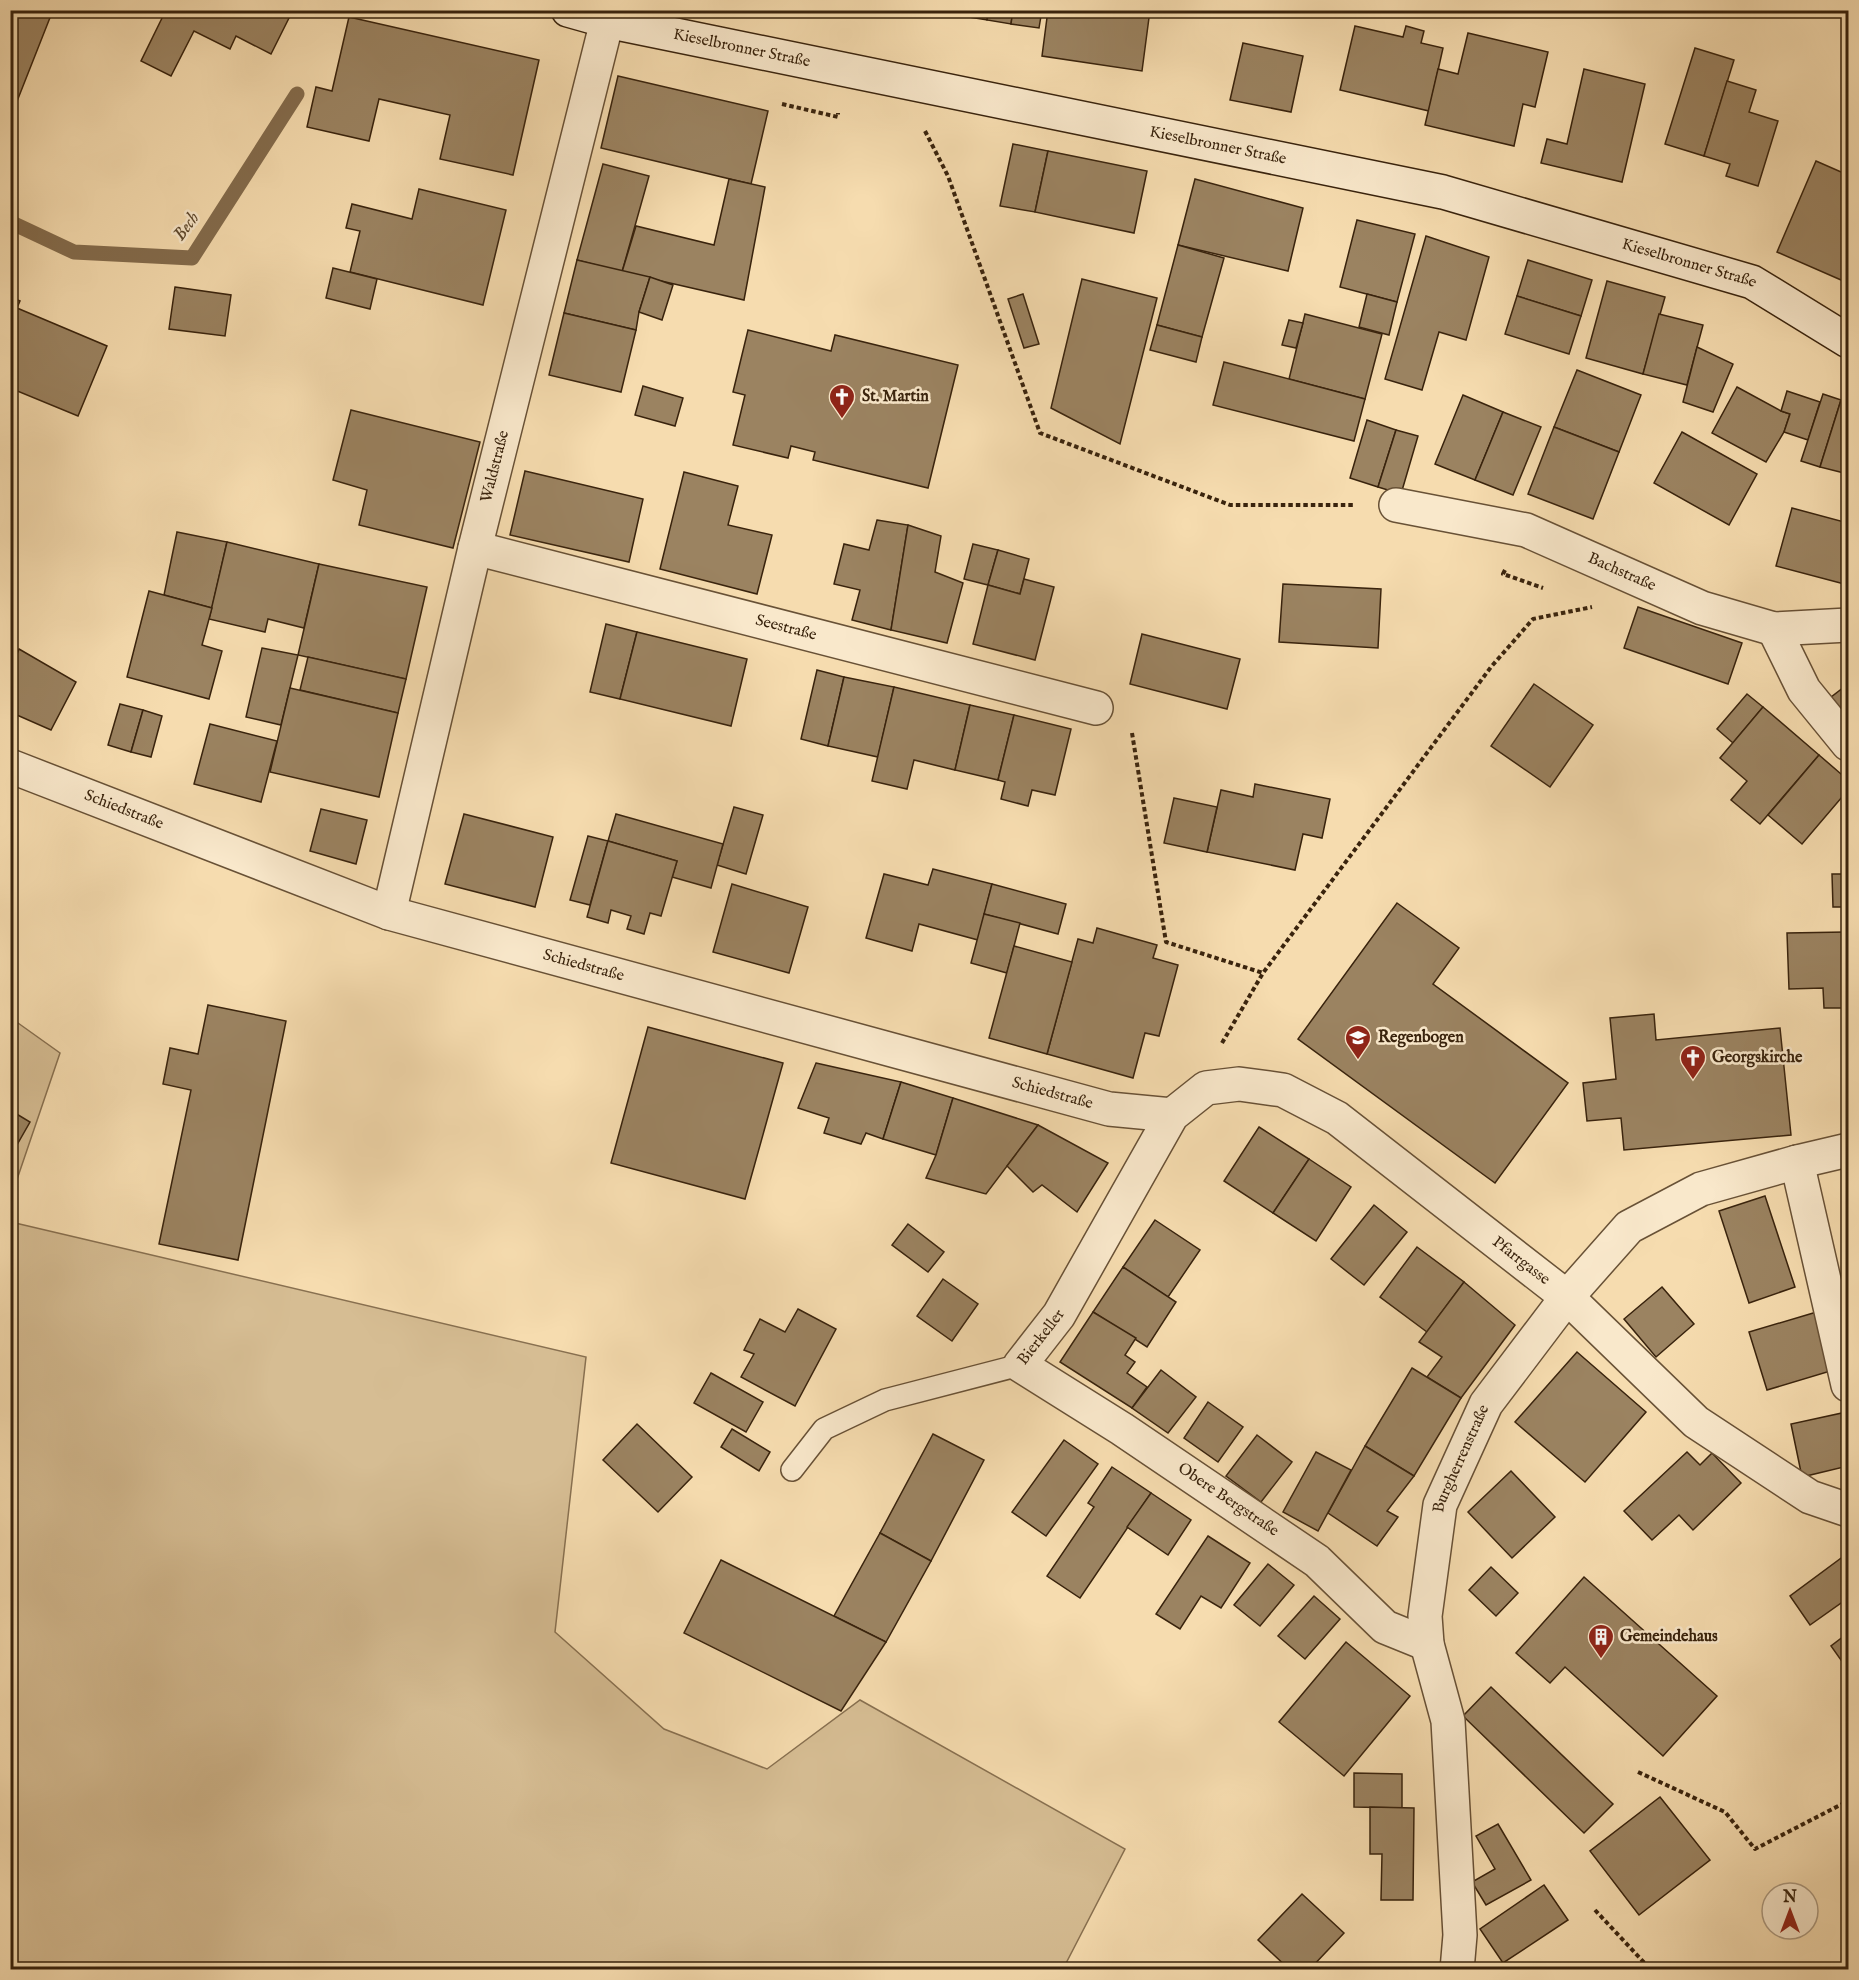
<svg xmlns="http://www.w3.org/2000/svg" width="1859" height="1980" viewBox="0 0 1859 1980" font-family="'IM FELL English',serif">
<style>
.green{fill:#d6bd93;stroke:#887050;stroke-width:1.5}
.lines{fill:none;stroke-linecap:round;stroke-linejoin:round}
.stream{stroke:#846c4d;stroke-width:15}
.building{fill:#9b8361;stroke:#39230d;stroke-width:1.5}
.lane-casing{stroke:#685136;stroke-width:24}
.street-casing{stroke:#685136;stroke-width:36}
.secondary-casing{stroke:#39230d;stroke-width:36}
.path{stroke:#39230d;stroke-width:4;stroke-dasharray:4.5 3;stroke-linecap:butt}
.lane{stroke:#f9e8cb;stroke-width:21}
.street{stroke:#f9e8cb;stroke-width:33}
.secondary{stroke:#f9e8cb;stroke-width:33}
.labels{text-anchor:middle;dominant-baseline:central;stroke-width:5;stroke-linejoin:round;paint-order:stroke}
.street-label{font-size:16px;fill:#39230d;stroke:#f9e8cb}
.poi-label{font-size:16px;font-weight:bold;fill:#39230d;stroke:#f9e8cb;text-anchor:start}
.water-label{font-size:18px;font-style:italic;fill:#5e482d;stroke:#f9e8cb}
</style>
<rect width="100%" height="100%" fill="#f6dcaf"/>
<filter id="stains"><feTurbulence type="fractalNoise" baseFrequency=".00333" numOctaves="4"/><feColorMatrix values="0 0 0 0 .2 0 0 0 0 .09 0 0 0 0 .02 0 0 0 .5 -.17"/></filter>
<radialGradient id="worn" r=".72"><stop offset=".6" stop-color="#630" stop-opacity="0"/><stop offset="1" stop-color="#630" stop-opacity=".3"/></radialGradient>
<!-- green -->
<g class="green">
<polygon points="11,1018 60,1053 11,1197"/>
<polygon points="11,1222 586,1357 555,1632 664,1729 767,1769 860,1700 1125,1849 1063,1969 11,1969"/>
</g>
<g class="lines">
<!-- stream -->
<polyline class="stream" points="10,222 74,252 192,258 297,94"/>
</g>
<!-- building -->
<g class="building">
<polygon points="10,10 53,10 10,119"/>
<polygon points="166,10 293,10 271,54 236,36 230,49 194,31 171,76 141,61"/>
<polygon points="951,10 989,10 987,20 951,14"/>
<polygon points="989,10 1013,10 1011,24 987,20"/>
<polygon points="1013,10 1042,10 1039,28 1011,24"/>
<polygon points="1048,10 1150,10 1142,71 1042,56"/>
<polygon points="349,17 539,60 513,175 440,159 450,115 379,99 369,141 307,127 316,87 332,91"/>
<polygon points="1355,26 1403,37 1406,26 1424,31 1421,43 1443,48 1429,111 1340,90"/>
<polygon points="1468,33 1548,52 1535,107 1523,104 1514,146 1425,125 1438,69 1458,74"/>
<polygon points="1243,43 1303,56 1291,112 1230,100"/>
<polygon points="1695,48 1734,60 1704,156 1665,144"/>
<polygon points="1584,69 1645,84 1622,182 1541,163 1547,139 1567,144"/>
<polygon points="618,76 768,111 751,184 601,148"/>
<polygon points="1727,81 1756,90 1749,112 1778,121 1758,186 1726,176 1730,164 1704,156"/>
<polygon points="1013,144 1048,151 1035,212 1000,206"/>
<polygon points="1048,151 1147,171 1134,233 1035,212"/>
<polygon points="1816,161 1848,175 1848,283 1777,252"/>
<polygon points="603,164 649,176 622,272 577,260"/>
<polygon points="729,179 765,187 744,300 622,272 636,226 714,245"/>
<polygon points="1195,179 1303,208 1288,271 1178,245"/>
<polygon points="419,189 506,210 483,305 350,272 360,231 346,228 352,204 412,219"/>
<polygon points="1357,220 1415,234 1397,302 1340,287"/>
<polygon points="1426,236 1489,257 1466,340 1439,332 1422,390 1385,379"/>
<polygon points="1178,245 1224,258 1202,337 1157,325"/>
<polygon points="577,260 650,277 639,312 636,330 564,313"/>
<polygon points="1528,260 1592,280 1581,316 1517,296"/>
<polygon points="333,268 377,279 370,309 326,298"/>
<polygon points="650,277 673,285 662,320 639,312"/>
<polygon points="1082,279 1157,298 1120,444 1051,408"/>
<polygon points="1607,281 1665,297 1643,374 1586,358"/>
<polygon points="175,287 231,295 225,336 169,329"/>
<polygon points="1023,294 1039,344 1024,348 1008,299"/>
<polygon points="1367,294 1397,302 1389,335 1359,327"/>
<polygon points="1517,296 1581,316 1569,354 1505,334"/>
<polygon points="10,297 20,301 10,324"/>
<polygon points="17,308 107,346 78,416 10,388 10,324"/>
<polygon points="564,313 636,330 621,392 549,375"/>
<polygon points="1305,314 1382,334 1365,399 1289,379"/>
<polygon points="1659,314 1703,325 1687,385 1643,374"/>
<polygon points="1289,320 1303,323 1296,348 1282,345"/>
<polygon points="1157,325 1202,337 1196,362 1150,350"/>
<polygon points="748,330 831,351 835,335 958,365 928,488 813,460 815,452 791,446 788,458 733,445 745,395 733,392"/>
<polygon points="1697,347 1733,364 1713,412 1683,402"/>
<polygon points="1224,362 1365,399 1354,441 1213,405"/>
<polygon points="1577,370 1641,395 1619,452 1554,427"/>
<polygon points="643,386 683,398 675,426 635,415"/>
<polygon points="1737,387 1781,411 1790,414 1784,432 1766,462 1712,433"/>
<polygon points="1787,391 1820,402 1808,440 1784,432 1790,414 1781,411"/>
<polygon points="1823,394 1841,400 1820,467 1801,461"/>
<polygon points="1463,395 1503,412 1475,480 1435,464"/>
<polygon points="1841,400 1848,402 1848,474 1820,467"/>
<polygon points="351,410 480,442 453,548 359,525 367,490 333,480"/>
<polygon points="1503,412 1541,427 1513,495 1475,480"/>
<polygon points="1367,420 1396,430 1378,487 1350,478"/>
<polygon points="1554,427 1619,452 1593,519 1528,494"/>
<polygon points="1396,430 1418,436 1401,494 1378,487"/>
<polygon points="1682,432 1757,474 1729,525 1654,483"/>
<polygon points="525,471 643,499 629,562 510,535"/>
<polygon points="684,472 738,486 728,525 772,535 757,594 660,569"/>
<polygon points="1792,508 1848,523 1848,585 1776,566"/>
<polygon points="877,520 908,525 891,630 852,620 860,590 834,584 844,544 869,550"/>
<polygon points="908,525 941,536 935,572 963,583 947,643 891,630"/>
<polygon points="177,532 227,542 212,608 164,595"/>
<polygon points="227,542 319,564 304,628 268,619 265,632 209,619"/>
<polygon points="973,544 998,550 988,585 964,579"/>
<polygon points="998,550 1029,559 1020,594 988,585"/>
<polygon points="319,564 427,587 406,679 298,655"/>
<polygon points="1024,579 1054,587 1035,660 973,644 988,585 1020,594"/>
<polygon points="1283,584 1381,589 1378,648 1279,642"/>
<polygon points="149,591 212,608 202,645 222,651 209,699 127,677"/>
<polygon points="1638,607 1742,643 1728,684 1624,648"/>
<polygon points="606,624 637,632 620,699 590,692"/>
<polygon points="637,632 747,659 731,726 620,699"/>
<polygon points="1142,634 1240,659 1227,709 1130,684"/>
<polygon points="262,648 298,655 281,725 246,717"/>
<polygon points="19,649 76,682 51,730 10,712 10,662 13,664"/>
<polygon points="308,657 406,679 398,713 300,690"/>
<polygon points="817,670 844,677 828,746 801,739"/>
<polygon points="844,677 894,687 878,757 828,746"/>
<polygon points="1534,684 1593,725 1550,787 1491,746"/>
<polygon points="1848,684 1848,731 1826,701"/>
<polygon points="894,687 970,705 955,770 914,760 907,789 872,781"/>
<polygon points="290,688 398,713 379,797 270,772"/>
<polygon points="1747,694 1763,707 1733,743 1717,729"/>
<polygon points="120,704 143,710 131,752 108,745"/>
<polygon points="970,705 1014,715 998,780 955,770"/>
<polygon points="1763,707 1819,755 1760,824 1731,800 1747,781 1720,758"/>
<polygon points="143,710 162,716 151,757 131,752"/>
<polygon points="1014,715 1071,729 1055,795 1032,790 1028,806 1001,799 1005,782 998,780"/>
<polygon points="210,724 277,741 261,802 194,784"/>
<polygon points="1819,755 1848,780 1848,790 1802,844 1768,815"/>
<polygon points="1255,784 1330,799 1322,838 1303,834 1295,870 1207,852 1221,790 1253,797"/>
<polygon points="1174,798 1217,807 1207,852 1164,843"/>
<polygon points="734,807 763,815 746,874 717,865"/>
<polygon points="321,809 367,820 356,864 310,851"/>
<polygon points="464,814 553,837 535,907 445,884"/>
<polygon points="616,814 723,844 711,888 672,877 677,861 608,841"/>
<polygon points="588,836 608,841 590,905 570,900"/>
<polygon points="608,841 677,861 661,916 650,913 644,934 627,929 631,916 611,910 608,923 587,917"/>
<polygon points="933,869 992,884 978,940 919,924 912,951 866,938 884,874 928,885"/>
<polygon points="1832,874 1848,874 1848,932 1846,932 1846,907 1833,907"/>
<polygon points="732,884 808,907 789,973 713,952"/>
<polygon points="992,884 1066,904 1058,934 984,914"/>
<polygon points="1397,903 1459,948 1433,984 1568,1083 1495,1183 1298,1039"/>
<polygon points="984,914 1020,923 1007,973 971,963"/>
<polygon points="1097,928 1157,945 1153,958 1178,965 1159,1036 1145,1033 1133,1078 1047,1054 1078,939 1093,943"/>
<polygon points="1846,932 1848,932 1848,1008 1824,1008 1823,988 1789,989 1787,933"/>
<polygon points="1014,946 1072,962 1047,1054 989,1038"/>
<polygon points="208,1005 286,1021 238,1260 159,1244 191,1090 163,1084 170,1048 198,1054"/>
<polygon points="1654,1014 1656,1040 1780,1028 1791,1135 1624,1150 1621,1118 1587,1121 1583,1083 1616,1079 1610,1018"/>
<polygon points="648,1027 783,1063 745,1199 611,1163"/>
<polygon points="816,1063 901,1082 883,1139 866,1133 861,1144 824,1133 829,1118 798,1108"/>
<polygon points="901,1082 953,1098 936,1155 883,1139"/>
<polygon points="953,1098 1038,1125 986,1194 926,1178 936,1155"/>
<polygon points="10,1110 30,1122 14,1150 10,1148"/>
<polygon points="1038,1125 1108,1163 1077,1212 1042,1185 1033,1192 1007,1166"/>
<polygon points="1259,1127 1309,1159 1273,1213 1224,1181"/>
<polygon points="1309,1159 1351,1187 1316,1241 1273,1213"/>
<polygon points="1765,1196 1795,1287 1749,1303 1719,1211"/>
<polygon points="1374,1205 1407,1232 1364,1285 1331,1259"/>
<polygon points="1155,1220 1200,1250 1168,1297 1123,1267"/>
<polygon points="908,1224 944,1252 928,1272 892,1245"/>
<polygon points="1417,1247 1464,1282 1427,1332 1380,1297"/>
<polygon points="1123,1267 1176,1302 1147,1347 1093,1312"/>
<polygon points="943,1279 978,1304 952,1341 917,1316"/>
<polygon points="1464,1282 1515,1325 1461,1398 1427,1377 1442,1357 1419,1342"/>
<polygon points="1662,1287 1694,1324 1656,1357 1624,1319"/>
<polygon points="798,1309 836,1329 795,1406 741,1377 754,1354 744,1350 760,1319 785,1332"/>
<polygon points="1820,1311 1837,1369 1767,1390 1749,1332"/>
<polygon points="1093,1312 1136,1338 1125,1355 1135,1362 1127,1373 1147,1387 1132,1408 1060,1362"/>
<polygon points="1577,1352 1646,1412 1585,1482 1515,1422"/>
<polygon points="1412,1368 1461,1398 1414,1476 1365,1446"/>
<polygon points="1161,1370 1196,1397 1168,1433 1132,1408"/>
<polygon points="711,1373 763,1402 746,1432 694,1403"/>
<polygon points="1208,1402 1243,1427 1218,1462 1184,1438"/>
<polygon points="1842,1413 1848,1447 1848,1466 1802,1477 1791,1424"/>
<polygon points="637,1424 692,1477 658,1512 603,1460"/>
<polygon points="732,1429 770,1452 759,1471 721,1447"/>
<polygon points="933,1434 984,1460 931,1561 880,1533"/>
<polygon points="1257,1435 1292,1462 1261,1502 1226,1476"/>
<polygon points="1064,1440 1098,1464 1046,1536 1012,1512"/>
<polygon points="1365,1446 1414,1476 1387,1511 1398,1517 1377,1546 1328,1513"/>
<polygon points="1316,1452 1351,1470 1318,1531 1283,1512"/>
<polygon points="1687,1452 1700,1465 1712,1453 1741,1483 1693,1530 1679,1515 1652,1540 1624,1511"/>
<polygon points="1112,1467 1151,1493 1080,1598 1047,1576 1094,1507 1088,1503"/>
<polygon points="1511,1471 1555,1517 1512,1558 1468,1512"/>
<polygon points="1151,1493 1191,1520 1168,1555 1127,1527"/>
<polygon points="880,1533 931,1561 886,1642 834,1616"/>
<polygon points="1208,1536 1250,1563 1221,1608 1201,1596 1180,1629 1156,1614"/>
<polygon points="1848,1553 1848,1598 1810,1625 1790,1596"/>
<polygon points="721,1560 886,1642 841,1711 684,1633"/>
<polygon points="1268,1564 1294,1585 1260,1626 1234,1605"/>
<polygon points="1491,1567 1518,1593 1496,1616 1469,1590"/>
<polygon points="1584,1577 1717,1696 1663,1756 1565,1667 1550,1683 1516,1653"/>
<polygon points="1314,1596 1340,1619 1305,1659 1278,1636"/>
<polygon points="1848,1633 1848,1670 1831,1646"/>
<polygon points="1346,1642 1410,1696 1344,1776 1279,1722"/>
<polygon points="1491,1687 1613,1804 1584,1833 1463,1716"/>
<polygon points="1354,1773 1402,1774 1402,1808 1354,1807"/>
<polygon points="1660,1797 1710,1860 1639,1915 1590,1851"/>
<polygon points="1370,1807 1414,1808 1413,1900 1381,1900 1382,1854 1370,1854"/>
<polygon points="1498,1824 1531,1880 1486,1905 1472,1882 1495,1869 1476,1836"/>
<polygon points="1544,1885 1568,1920 1503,1963 1480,1929"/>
<polygon points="1302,1894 1344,1933 1309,1970 1290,1970 1258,1940"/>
</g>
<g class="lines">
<defs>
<polyline id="lane" points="792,1470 824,1429 885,1400 1020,1365"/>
<g id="street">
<path id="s1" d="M1396,505L1526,530L1702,608L1774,629L1848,625"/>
<path id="s2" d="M475,548L1096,708"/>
<polyline points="1774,629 1804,690 1848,744"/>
<path id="s3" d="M10,766L389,913L1109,1109L1172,1115"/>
<path id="s4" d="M389,913L475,548L607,21"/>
<polyline points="1797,1162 1848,1385"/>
<path id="s5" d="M1427,1644L1385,1627L1317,1561L1122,1429L1020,1365L1059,1315L1172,1115L1206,1088L1239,1084L1283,1090L1337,1118L1567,1297L1696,1422L1810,1497L1848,1510"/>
<path id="s6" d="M1457,1970L1460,1935L1448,1721L1427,1644L1425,1616L1440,1505L1486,1404L1567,1297L1629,1227L1701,1189L1797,1162L1848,1150"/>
</g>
<g id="secondary">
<path id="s7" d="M568,10L607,21L1443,192L1752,282L1848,341"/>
</g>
</defs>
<!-- lane casing -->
<use href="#lane" class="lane-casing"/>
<!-- street casing -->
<use href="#street" class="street-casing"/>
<!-- secondary casing -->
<use href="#secondary" class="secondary-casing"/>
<!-- path -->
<g class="path">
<polyline points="782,104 838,117 838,113"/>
<polyline points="925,131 948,176 1040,433 1230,505 1353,505"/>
<polyline points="1505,570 1503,574 1543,588"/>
<polyline points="1132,733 1166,942 1263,973"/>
<polyline points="1222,1043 1263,973 1491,667 1533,619 1592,607"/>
<polyline points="1638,1772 1725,1812 1755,1849 1848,1801"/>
<polyline points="1595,1910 1651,1970"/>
</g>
<!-- lane -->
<use href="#lane" class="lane"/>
<!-- street -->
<use href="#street" class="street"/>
<!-- secondary -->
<use href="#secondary" class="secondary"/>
</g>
<!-- icons -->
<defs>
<symbol id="church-pin" viewBox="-11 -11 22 30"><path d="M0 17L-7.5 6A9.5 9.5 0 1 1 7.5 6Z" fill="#8f2418" stroke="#f9e8cb"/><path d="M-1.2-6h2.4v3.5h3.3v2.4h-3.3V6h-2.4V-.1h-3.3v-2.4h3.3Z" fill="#fff"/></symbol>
<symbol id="school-pin" viewBox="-11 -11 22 30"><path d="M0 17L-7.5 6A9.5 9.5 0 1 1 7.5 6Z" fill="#8f2418" stroke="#f9e8cb"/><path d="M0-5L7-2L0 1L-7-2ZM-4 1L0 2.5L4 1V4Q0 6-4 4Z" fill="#fff"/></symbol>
<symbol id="building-pin" viewBox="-11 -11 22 30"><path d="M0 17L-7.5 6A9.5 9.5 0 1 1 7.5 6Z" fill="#8f2418" stroke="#f9e8cb"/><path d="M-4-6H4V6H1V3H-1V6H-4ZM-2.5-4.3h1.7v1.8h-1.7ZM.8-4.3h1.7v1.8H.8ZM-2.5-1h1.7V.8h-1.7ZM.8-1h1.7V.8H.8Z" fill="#fff"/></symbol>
</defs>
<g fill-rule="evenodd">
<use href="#church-pin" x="827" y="382" width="30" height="40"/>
<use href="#school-pin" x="1343" y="1023" width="30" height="40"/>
<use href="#church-pin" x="1678" y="1043" width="30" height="40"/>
<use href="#building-pin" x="1586" y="1622" width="30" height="40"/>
</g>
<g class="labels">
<!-- street labels -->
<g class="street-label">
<text stroke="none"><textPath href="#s7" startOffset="178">Kieselbronner Straße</textPath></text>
<text stroke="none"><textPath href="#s7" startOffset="664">Kieselbronner Straße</textPath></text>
<text stroke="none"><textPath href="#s7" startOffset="1150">Kieselbronner Straße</textPath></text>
<text stroke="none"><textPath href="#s4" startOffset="459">Waldstraße</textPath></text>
<text stroke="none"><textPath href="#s1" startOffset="237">Bachstraße</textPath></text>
<text stroke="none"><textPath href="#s2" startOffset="321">Seestraße</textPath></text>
<text stroke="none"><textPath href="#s3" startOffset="122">Schiedstraße</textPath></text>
<text stroke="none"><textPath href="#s3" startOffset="608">Schiedstraße</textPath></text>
<text stroke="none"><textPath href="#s3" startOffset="1094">Schiedstraße</textPath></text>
<text stroke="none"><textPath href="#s5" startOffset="1204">Pfarrgasse</textPath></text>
<text stroke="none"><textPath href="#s5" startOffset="531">Bierkeller</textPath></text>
<text stroke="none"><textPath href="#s6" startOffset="520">Burgherrenstraße</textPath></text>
<text transform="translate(1228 1500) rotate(34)">Obere Bergstraße</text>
</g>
<!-- poi labels -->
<g class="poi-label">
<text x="862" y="397">St. Martin</text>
<text x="1378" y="1038">Regenbogen</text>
<text x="1712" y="1058">Georgskirche</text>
<text x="1620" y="1637">Gemeindehaus</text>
</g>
<!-- water labels -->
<g class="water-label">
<text transform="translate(187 227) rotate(-54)">Bech</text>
</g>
</g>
<!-- margin -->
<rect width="1859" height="1980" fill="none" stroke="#f6dcaf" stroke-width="36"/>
<rect x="12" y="12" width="1835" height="1956" fill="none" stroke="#39230d" stroke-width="3"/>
<rect x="18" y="18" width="1823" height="1944" fill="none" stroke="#39230d" stroke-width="1.5"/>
<!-- north arrow -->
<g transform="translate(1790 1911)"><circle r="28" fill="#f9e8cb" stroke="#ac997f" stroke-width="1.5"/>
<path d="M0-4.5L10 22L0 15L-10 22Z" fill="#8f2418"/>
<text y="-9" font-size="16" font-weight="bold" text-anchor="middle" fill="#39230d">N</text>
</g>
<rect width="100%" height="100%" filter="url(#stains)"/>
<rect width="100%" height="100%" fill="url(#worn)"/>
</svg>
